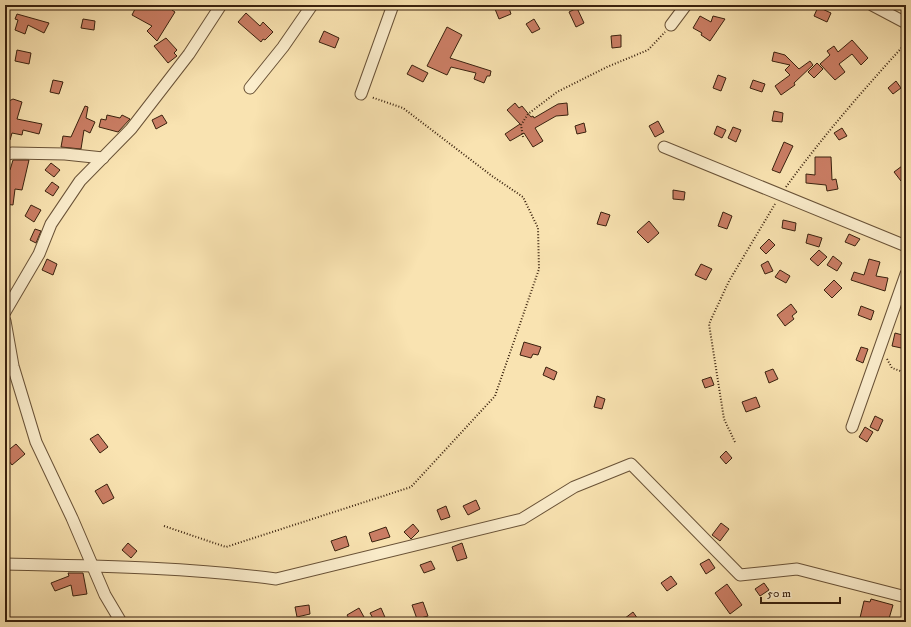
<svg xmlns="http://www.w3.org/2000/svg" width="911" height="627" viewBox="0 0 911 627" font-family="'IM FELL DW Pica',serif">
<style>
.building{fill:#cb7e65;stroke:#39210e}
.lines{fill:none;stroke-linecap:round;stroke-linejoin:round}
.minor-casing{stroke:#695237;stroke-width:13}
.path{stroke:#39210e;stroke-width:2;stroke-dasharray:1 2;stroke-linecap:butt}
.minor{stroke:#fbedcc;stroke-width:11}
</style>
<rect width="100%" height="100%" fill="#f9e3b1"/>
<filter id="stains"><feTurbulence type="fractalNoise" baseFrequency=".005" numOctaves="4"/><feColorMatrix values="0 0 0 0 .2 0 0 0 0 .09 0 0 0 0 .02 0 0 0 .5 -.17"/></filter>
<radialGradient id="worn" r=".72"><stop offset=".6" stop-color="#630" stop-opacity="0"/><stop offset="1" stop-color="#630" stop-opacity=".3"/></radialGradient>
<!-- building -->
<g class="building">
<polygon points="137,5 174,5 172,10 175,12 157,41 147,31 152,26 132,15"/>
<polygon points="505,5 508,5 511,14 499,19 495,9"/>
<polygon points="818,7 831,13 827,22 814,16"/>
<polygon points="577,8 584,23 576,27 569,12"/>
<polygon points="246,13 260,26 263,22 273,32 265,40 263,39 261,42 238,22"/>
<polygon points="17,14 49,23 44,33 28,25 25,34 15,30 18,20 15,19"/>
<polygon points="700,16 711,22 713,16 725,19 710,41 701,35 702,33 693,28"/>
<polygon points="83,19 95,21 94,30 81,28"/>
<polygon points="534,19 540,29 532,33 526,24"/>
<polygon points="447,27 462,35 450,58 491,71 490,76 487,76 484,83 474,79 476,73 451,67 447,75 427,66"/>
<polygon points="324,31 339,38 335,48 319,42"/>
<polygon points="621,35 621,47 612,48 611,36"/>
<polygon points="166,38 177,50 174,53 177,56 168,63 154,46"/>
<polygon points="852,40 868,58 861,65 852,54 839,64 845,72 835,80 820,64 830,55 827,51 834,46 838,52"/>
<polygon points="17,50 31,53 29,64 15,61"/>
<polygon points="774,52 785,55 799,69 810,61 813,65 794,83 795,85 781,95 775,86 790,75 785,70 790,65 772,61"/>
<polygon points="817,63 823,69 814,78 808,72"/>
<polygon points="412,65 428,73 423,82 407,74"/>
<polygon points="718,75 726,78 721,91 713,88"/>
<polygon points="53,80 63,82 59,94 50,92"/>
<polygon points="753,80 765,84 762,92 750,88"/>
<polygon points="896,81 901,88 893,94 888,88"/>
<polygon points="13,99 22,102 17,119 42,124 39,134 23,130 22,135 12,133 10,140 5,139 9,114 5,116 5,103"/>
<polygon points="515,103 519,108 522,106 531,117 533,116 534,118 558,104 567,103 568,115 556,116 535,128 543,141 533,147 524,133 510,141 505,134 520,124 507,110"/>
<polygon points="85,106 88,107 86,118 95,122 90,133 84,130 81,149 61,147 63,136 71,137"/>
<polygon points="774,111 783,113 782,122 772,121"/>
<polygon points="107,115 120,118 122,115 130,119 118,132 99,127 101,119 106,120"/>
<polygon points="162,115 167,123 156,129 152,120"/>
<polygon points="658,121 664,132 655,137 649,126"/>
<polygon points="584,123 586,132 577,134 575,126"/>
<polygon points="717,126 726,130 722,138 714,134"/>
<polygon points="733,127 741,130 736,142 728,138"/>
<polygon points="842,128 847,136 839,140 834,133"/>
<polygon points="784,142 793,146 780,173 772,170"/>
<polygon points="815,157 831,157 832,180 836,179 838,189 827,191 826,185 806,183 806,174 815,175"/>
<polygon points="13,160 29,160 22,190 15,189 13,205 5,204 5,168 10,170"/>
<polygon points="51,163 60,170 54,177 45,170"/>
<polygon points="906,163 906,177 901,181 894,172"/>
<polygon points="52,182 59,187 53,196 45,191"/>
<polygon points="673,190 685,192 684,200 673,199"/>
<polygon points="31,205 41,210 34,222 25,216"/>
<polygon points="601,212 610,215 606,226 597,224"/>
<polygon points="723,212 732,216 727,229 718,226"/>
<polygon points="783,220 796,223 795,231 782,228"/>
<polygon points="649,221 659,233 648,243 637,232"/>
<polygon points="35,229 41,231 36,243 30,240"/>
<polygon points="808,234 822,238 819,247 806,243"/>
<polygon points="849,234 860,239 855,246 845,242"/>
<polygon points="769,239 775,245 766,254 760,248"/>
<polygon points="819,250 827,257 818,266 810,259"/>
<polygon points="833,256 842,263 837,271 827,265"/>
<polygon points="47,259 57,264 53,275 42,270"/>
<polygon points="869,259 880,262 876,276 888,278 885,291 851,280 854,272 864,275"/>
<polygon points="768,261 773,271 765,274 761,265"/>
<polygon points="701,264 712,269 706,280 695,275"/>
<polygon points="780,270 790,276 786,283 775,277"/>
<polygon points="834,280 842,288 832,298 824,290"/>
<polygon points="791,304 797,312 792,316 794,319 785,326 777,315"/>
<polygon points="861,306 874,311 871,320 858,315"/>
<polygon points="895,333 906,336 906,349 892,346"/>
<polygon points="524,342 541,347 538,355 533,354 531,358 520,355"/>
<polygon points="861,347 868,349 863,363 856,360"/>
<polygon points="546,367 557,372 554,380 543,375"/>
<polygon points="773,369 778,379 769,383 765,372"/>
<polygon points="711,377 714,385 705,388 702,380"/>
<polygon points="597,396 605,399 602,409 594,407"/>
<polygon points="756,397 760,407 746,412 742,402"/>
<polygon points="875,416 883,420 878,431 870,427"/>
<polygon points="865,427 873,432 867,442 859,437"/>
<polygon points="98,434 108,447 100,453 90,439"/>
<polygon points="16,444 25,454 12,465 5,456 5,453"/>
<polygon points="726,451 732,458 726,464 720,457"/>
<polygon points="107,484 114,498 103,504 95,491"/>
<polygon points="476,500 480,509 468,515 463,506"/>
<polygon points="446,506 450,517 441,520 437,510"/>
<polygon points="721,523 729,529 720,541 712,535"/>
<polygon points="413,524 419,531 411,539 404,532"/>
<polygon points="386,527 390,537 372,542 369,533"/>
<polygon points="346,536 349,546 335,551 331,541"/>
<polygon points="128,543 137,551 131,558 122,550"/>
<polygon points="462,543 467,558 457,561 452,547"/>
<polygon points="709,559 715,568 706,574 700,564"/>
<polygon points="431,561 435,569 424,573 420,565"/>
<polygon points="68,573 83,573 87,594 73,596 71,585 55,591 51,583 69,576"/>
<polygon points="671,576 677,584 667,591 661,583"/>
<polygon points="764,583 769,590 760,596 755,589"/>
<polygon points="727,584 742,605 730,614 715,593"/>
<polygon points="871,599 893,605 888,622 868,618 867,622 859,622 864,601 870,602"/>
<polygon points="423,602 428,616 417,619 412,605"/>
<polygon points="309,605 310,614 297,617 295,607"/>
<polygon points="359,608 364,617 355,622 351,622 347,615"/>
<polygon points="381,608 387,622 375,622 370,613"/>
<polygon points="633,612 640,622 620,622"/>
</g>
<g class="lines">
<defs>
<g id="minor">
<polyline points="872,5 906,23"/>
<polyline points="671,25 686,5"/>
<polyline points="250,88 283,47 312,5"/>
<polyline points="361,94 393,5"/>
<polyline points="664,147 906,246"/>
<polyline points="5,155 12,153 65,154 103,158"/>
<polyline points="5,312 39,254 51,224 80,181 131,129 189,54 221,5"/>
<polyline points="5,321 13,366 36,442 72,518 105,595 121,622"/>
<polyline points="852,427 906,274"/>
<path d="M5,564C95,566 186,567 276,579L522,519L574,487L631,464L740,575L797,569L906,597"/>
</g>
</defs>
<!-- minor casing -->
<use href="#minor" class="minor-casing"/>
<!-- path -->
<g class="path">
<polyline points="523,137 521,125 528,114 557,92 607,67 648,50 665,32"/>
<path d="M786,187C823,136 864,89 906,43"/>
<polyline points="887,359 892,368 906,373"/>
<polyline points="735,442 724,419 709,324 729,281 775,204"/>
<polyline points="164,526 226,547 411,487 495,396 539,269 538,228 523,197 492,176 403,108 371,97"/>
<polyline points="903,622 906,614"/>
</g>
<!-- minor -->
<use href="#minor" class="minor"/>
</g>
<!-- margin -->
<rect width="911" height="627" fill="none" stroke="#f9e3b1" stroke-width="20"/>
<rect x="6" y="6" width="899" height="615" fill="none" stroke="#39210e" stroke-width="2"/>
<rect x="10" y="10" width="891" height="607" fill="none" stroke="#39210e"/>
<!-- scale -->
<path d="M761 597v6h79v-6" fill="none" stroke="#39210e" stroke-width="2"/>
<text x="767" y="597" font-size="12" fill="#39210e" stroke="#fbedcc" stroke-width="3" paint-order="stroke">50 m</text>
<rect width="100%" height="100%" filter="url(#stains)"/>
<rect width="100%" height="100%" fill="url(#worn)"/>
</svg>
